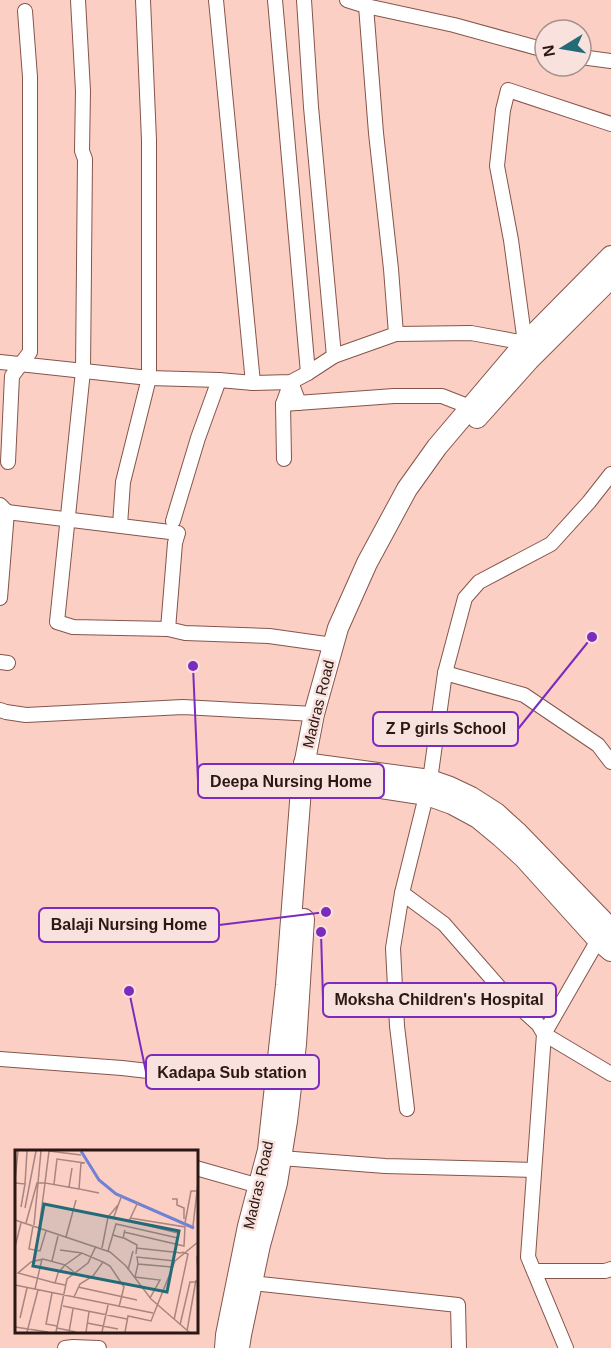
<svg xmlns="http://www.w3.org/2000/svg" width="611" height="1348" viewBox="0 0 611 1348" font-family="Arial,sans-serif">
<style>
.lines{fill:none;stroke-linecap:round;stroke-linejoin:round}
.street-casing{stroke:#85554b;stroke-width:16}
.secondary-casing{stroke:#85554b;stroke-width:22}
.street{stroke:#fff;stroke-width:14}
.secondary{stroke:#fff;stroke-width:20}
.labels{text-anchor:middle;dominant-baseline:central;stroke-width:5;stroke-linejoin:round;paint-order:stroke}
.street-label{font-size:15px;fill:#2b1713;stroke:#f9e2dd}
.inset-river{fill:none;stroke:#6f82d3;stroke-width:3}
.inset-road{fill:none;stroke:#a8857e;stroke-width:1.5}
.view{fill:#246b78;fill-opacity:0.15;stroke:#246b78;stroke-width:3}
.inset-edge{fill:none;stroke:#2b1713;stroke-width:3}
.leader{fill:none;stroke:#7b2cbf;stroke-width:2}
.callout-dot{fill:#7b2cbf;stroke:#f9e2dd;stroke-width:2}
.callout{fill:#f9e2dd;stroke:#7b2cbf;stroke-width:2}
.callout-label{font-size:16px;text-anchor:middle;font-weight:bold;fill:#2b1713}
</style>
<rect width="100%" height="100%" fill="#fccfc5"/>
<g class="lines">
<defs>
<g id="street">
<polyline points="78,0 83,91 82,151 85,159 83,371 57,622 73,627 168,629 185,633 269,636 333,645"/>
<polyline points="216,0 253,383"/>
<polyline points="275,0 308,373 334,356"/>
<polyline points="304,0 311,107 334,356 396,334 391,269 376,133 366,6"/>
<polyline points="347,0 366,6 454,25 545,50"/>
<polyline points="581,57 611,61"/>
<polyline points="396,334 471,333 525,343 511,240 497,166 503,110 508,90 611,124"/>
<polyline points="0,362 149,378 219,380"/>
<polyline points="283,404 394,396 442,396 470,407 474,415"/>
<polyline points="284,459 283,404 291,382 299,403"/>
<polyline points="8,462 12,376 30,352 30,77 25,11"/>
<polyline points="0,505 7,512 0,598"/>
<polyline points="7,512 178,533 175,543 168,629"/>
<polyline points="173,521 198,438 219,380 253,383 291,382 308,373"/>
<polyline points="120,525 123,482 149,378 149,140 143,0"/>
<polyline points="0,662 8,663"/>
<polyline points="445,673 465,598 479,582 551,544 589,502 611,474"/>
<polyline points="0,710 6,712 26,715 183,707 314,714"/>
<polyline points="402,893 393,948 397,1026 407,1109"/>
<polyline points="598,940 544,1034 611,1074"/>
<polyline points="0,1059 122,1068 200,1077 210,1075 275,1082"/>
<polyline points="281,1158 385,1166 534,1170"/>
<polyline points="196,1168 259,1186"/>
<polyline points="534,1271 605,1271 611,1269"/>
<polyline points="252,1283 458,1305 459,1348"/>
<polyline points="65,1348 73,1347 99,1348"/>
<polyline points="566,1348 528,1257 544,1034 538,1024 506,995 444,924 402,893 430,780 445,673 524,695 598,745 611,762"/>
</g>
<g id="secondary">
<polyline points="477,418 529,360 611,278"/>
<polyline points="304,763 430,780 450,787 471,797 496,813 518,833 611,929"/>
<polyline points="302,776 427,795 452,804 478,818 501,837 524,858 598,940 611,951"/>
<polyline points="225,1348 226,1335 248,1226 268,1150 286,985 302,776 314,714 338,628 367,563 407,489 437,447 525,343 611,256"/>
<polyline points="239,1348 241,1335 260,1245 277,1183 287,1121 296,1044 304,919"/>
</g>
</defs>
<!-- street casing -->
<use href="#street" class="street-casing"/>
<!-- secondary casing -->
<use href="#secondary" class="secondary-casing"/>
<!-- street -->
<use href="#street" class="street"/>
<!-- secondary -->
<use href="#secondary" class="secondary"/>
</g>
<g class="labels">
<!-- street labels -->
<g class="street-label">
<text transform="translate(318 704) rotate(-76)">Madras Road</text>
<text transform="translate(258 1185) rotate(-77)">Madras Road</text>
</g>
</g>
<!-- overview -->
<g transform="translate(15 1150)">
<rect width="183" height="183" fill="#fccfc5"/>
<path class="inset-river" d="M66,1L84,30L101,44L179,78"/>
<path class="inset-road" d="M34,1L30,33L64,39M34,1L66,5M66,13L64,39L84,43M0,30L3,1M0,33L10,34L12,1M39,34L42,9L70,13M54,37L57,18M157,49H162V55L169,58V69M6,57L10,34M10,58L21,1M98,69L107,45M104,69L114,71L123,52M0,70L95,102L111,116L136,149L174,182M118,72L163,83M11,73L22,33H30L24,78M170,73L176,41H182L183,33M19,75L26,1M18,76L14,99L25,101L31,81M178,76L182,41M109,82L169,96L170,77L115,68M98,85L108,88L110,80M51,87L61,50M109,88L122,95L121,104M0,97L6,73M87,98L93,67L103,55M121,98L167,103M45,100L67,103M93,101L101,74L163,88M182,106L183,125M37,111L43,86M88,112L95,116L109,137L104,157M123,114L120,127L145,130L135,148M157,117L123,114L122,107L160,111M113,120L118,101M40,133L3,123L16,112L28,109L50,115L67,103L88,112L78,126L65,134L59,147M0,135L138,163M50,135L40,133L43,123L50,115L59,122M63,137L122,150M20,139L27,109M37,143L31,174L42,176M48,156L112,169M5,168L12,138M159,170L173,104L167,102M72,173L103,179M165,175L175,132H183M0,177L33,182M42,178L61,182M172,181L181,130M12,182L23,140M41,182L52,129L73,113L81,96M54,182L58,159M71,182L74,162M87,182L93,155M110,182L113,166L136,171L160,111L183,92"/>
<path class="view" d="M29,54L164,81L152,142L18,116Z"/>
<rect width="183" height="183" class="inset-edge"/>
</g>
<!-- callouts -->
<path class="leader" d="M592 637L518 729M193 666L198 781M326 912L219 925M321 932L323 1000M129 991L146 1072"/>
<g class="callout-dot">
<circle cx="592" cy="637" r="6"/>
<circle cx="193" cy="666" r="6"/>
<circle cx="326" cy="912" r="6"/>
<circle cx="321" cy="932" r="6"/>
<circle cx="129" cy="991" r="6"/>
</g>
<g class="callout">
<rect x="373" y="712" width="145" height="34" rx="6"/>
<rect x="198" y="764" width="186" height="34" rx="6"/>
<rect x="39" y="908" width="180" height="34" rx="6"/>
<rect x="323" y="983" width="233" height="34" rx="6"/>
<rect x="146" y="1055" width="173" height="34" rx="6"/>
</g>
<g class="callout-label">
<text x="446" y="734">Z P girls School</text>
<text x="291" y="787">Deepa Nursing Home</text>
<text x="129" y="930">Balaji Nursing Home</text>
<text x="439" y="1005">Moksha Children's Hospital</text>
<text x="232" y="1078">Kadapa Sub station</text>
</g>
<!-- north arrow -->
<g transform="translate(563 48) rotate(259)"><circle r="28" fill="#f9e2dd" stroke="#a7918c" stroke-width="1.5"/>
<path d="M0-4.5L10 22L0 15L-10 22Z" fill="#246b78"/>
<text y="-9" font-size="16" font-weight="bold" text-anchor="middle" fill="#2b1713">N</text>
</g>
</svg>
